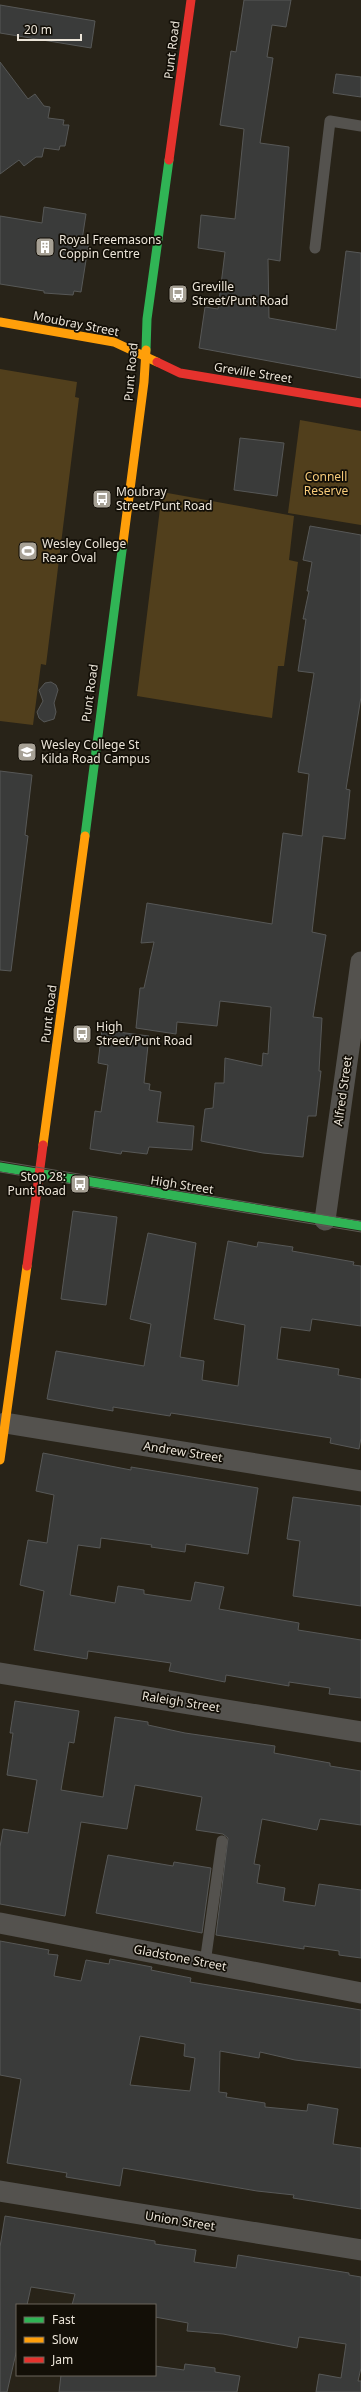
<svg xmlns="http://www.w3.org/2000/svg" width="361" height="2392" font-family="'Noto Sans',sans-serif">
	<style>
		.green { fill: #513f1c }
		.building { fill: #3a3b3a; stroke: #575857; fill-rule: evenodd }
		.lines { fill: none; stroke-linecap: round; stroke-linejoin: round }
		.lane { stroke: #54524e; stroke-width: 11 }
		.street { stroke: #54524e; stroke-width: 21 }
		.fast { stroke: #30b455; stroke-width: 9 }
		.slow { stroke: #ff9f0a; stroke-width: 9 }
		.jam { stroke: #e5322d; stroke-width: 9 }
		.tram { stroke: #5e5a54; stroke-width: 1 }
		.labels { text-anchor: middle; stroke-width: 3.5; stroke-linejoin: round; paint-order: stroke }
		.street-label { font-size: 12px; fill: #ece5d9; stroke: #130f07 }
		.poi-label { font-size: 12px; fill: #ece5d9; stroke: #130f07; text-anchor: start }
		.park-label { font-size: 12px; fill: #f7cb7a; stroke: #130f07 }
	</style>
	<rect width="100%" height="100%" fill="#282318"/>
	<g class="green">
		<path d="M0 369 77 382 75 397 79 398 46 665 41 664 33 725 0 721Z"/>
		<path d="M300 420 361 431V525L288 513Z"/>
		<path d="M162 492 294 516 289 560 298 562 284 666H278L272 718 137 696Z"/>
	</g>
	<g class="building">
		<path d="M244 0H291L286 27 272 25 267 57 273 58 260 143 289 147 280 261 268 259 269 318 336 330 346 251 361 253V378L199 348 205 307 218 309 225 252 198 248 201 215 235 219 244 129 220 125 231 51 236 52Z"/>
		<path d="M0 5 95 21 91 48 0 33Z"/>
		<path d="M0 62 28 99 35 94 44 106 50 107 48 118 64 120 63 125H69L65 146H60L59 150 44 148 42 157H36L24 166 19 160 0 174Z"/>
		<path d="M336 74 361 77V97L333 93Z"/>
		<path d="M44 207 86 214 82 240 89 241 81 292 74 291 73 295 44 293V291L0 284V216L42 223Z"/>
		<path d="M240 438 284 443 277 496 234 490Z"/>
		<path d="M310 526 361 535V697L346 789 350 790 345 839 323 836 312 932 326 935 313 1017 322 1018 319 1071H321L316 1116H308L303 1157 263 1153 201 1141 205 1109 213 1108 215 1083H224L225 1058 262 1066 263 1053 268 1054 271 1007 220 1001 217 1026 177 1022 176 1034 136 1028 140 988H144L154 942 141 943 147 903 272 924 283 833 302 836 309 774 298 772 314 673 298 671 306 619H303L309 591H307L312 562 303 560Z"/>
		<path d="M51 682 56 685 58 690 54 703 56 712 54 719 44 722 39 718 37 712 43 701 39 690 45 683Z"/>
		<path d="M0 771 32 775 25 835 28 836 11 971 0 970Z"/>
		<path d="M102 1030 149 1036 144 1083 150 1084 149 1090 161 1092 157 1122 194 1126 192 1150 149 1147 147 1154 122 1151 121 1154 90 1149 95 1111 101 1112 108 1065 98 1063Z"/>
		<path d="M73 1211 117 1217 106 1305 61 1299Z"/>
		<path d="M148 1233 196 1243 180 1357 204 1361 202 1380 238 1386 245 1325 214 1319 228 1241 257 1247 258 1242 293 1247 292 1251 354 1262 353 1265 361 1266V1326L312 1319 310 1331 281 1327 277 1359 339 1369 338 1375 361 1379V1438L359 1449 330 1443 331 1438 171 1413 170 1416 113 1407V1411L47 1399 56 1351 144 1366 151 1324 130 1319Z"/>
		<path d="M43 1453 131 1470V1467L258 1488 248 1554 186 1544 185 1552 151 1547 152 1545 101 1538 100 1548 78 1545 70 1595 115 1603 118 1586 144 1590V1594L191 1601 195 1582 224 1587 219 1609 299 1623 298 1630 361 1640V1698L329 1694 330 1688 289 1682V1686L226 1675 225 1682 169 1671 171 1663 88 1651 87 1659 34 1650 44 1591 20 1585 28 1540 47 1543 54 1495 36 1491Z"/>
		<path d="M293 1497 361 1506V1606L293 1596 300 1541 287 1539Z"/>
		<path d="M15 1701 79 1711 74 1743 69 1742 61 1790 103 1797 115 1717 148 1722V1725L185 1733 275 1746 274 1753 330 1763V1766L361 1771V1825L320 1819 317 1830 262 1819 254 1864 260 1865 257 1883 285 1888 283 1901 315 1906 319 1884 361 1890V1958L339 1955V1951L304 1946V1949L216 1935 228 1838 223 1834 196 1830 202 1797 135 1785 127 1829 81 1822 65 1916 0 1904V1847L3 1829 28 1833 37 1780 7 1775 13 1733H10Z"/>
		<path d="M108 1855 173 1866 174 1862 211 1868 202 1933 96 1913Z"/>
		<path d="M0 1941 49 1950 48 1954 58 1955 54 1976 81 1981 86 1960 109 1964 110 1959 152 1967 151 1970 191 1978 190 1982 361 2010V2068L295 2060 260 2052 259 2058 220 2051 219 2092 227 2093 226 2097 265 2103V2107L307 2111 308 2104 338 2109 333 2144 361 2148V2209L293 2198 294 2195 257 2191 123 2168 120 2186 66 2177 67 2173 7 2163 21 2079 0 2075ZM140 2036 185 2044 184 2056 195 2058 190 2091 130 2085Z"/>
		<path d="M5 2216 155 2241V2244L196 2250 194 2262 236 2268 238 2255 349 2273V2275L361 2277V2368L358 2381H361V2392H316L319 2374 341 2378 346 2344 299 2337 297 2348 223 2334 187 2331 188 2323 155 2317V2305H72L75 2294 31 2287 27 2305H17V2349L7 2392H0V2247Z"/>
		<path d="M185 2364 215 2368V2372L240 2376 237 2392H59L61 2375H155V2366L184 2370Z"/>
	</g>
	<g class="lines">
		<g class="lane">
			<path d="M315 248 330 121 361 126"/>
			<path d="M205 1963 222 1841"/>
		</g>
		<g class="street">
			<path d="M325 1220 361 962"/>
			<path d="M5 1423 361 1481"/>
			<path d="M0 1673 361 1732"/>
			<path d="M0 1923 361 1993"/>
			<path d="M0 2191 361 2250"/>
		</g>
		<g class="fast">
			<path d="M146 350 147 319 169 160"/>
			<path d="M85 836 123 543"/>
			<path d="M0 1167 361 1226"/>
		</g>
		<g class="slow">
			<path d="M0 322 114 342 157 362"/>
			<path d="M123 543 144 382 146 350"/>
			<path d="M43 1145 85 836"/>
			<path d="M0 1460 27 1266"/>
		</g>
		<g class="jam">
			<path d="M169 160 191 0"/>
			<path d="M157 362 180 373 361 403"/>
			<path d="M27 1266 43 1145"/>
		</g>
		<g class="tram">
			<path d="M0 1161 361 1221"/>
			<path d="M0 1172 361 1232"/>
		</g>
	</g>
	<defs>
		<symbol id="building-square" viewBox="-11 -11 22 22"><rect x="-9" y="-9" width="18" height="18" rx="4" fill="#a7a195" stroke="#130f07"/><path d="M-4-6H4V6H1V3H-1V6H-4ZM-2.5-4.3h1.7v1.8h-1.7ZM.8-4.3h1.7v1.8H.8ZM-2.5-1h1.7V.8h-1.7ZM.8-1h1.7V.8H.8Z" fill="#fff"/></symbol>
		<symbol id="bus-square" viewBox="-11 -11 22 22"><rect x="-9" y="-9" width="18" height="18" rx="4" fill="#a7a195" stroke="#130f07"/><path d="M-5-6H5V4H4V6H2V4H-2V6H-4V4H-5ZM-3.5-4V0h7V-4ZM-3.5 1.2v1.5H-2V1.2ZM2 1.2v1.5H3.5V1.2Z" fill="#fff"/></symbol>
		<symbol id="stadium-square" viewBox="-11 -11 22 22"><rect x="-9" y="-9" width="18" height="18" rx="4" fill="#a7a195" stroke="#130f07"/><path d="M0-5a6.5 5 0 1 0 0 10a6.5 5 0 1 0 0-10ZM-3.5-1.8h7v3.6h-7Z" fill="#fff"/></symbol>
		<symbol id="school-square" viewBox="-11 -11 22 22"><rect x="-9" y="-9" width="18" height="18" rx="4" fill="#a7a195" stroke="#130f07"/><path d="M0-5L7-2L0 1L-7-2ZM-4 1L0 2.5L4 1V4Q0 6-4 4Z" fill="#fff"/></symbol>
	</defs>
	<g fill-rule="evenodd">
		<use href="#building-square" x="34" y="236" width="22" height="22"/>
		<use href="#bus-square" x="167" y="283" width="22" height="22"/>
		<use href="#bus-square" x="91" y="488" width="22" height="22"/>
		<use href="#stadium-square" x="17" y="540" width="22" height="22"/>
		<use href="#school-square" x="16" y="741" width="22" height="22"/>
		<use href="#bus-square" x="71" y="1023" width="22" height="22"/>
		<use href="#bus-square" x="69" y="1173" width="22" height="22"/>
	</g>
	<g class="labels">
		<g class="street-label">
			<text transform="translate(172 50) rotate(-83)" y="4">Punt Road</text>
			<text transform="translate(76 324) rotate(11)" y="4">Moubray Street</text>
			<text transform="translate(131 372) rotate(-85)" y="4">Punt Road</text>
			<text transform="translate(253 373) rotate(9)" y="4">Greville Street</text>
			<text transform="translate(90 693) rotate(-82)" y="4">Punt Road</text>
			<text transform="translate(49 1014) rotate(-83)" y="4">Punt Road</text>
			<text transform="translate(343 1091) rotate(-82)" y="4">Alfred Street</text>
			<text transform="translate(182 1185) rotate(9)" y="4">High Street</text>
			<text transform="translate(183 1452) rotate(9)" y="4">Andrew Street</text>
			<text transform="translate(181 1702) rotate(9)" y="4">Raleigh Street</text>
			<text transform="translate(180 1958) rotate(11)" y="4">Gladstone Street</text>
			<text transform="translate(180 2221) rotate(9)" y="4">Union Street</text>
		</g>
		<g class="poi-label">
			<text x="59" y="244">Royal Freemasons<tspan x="59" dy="14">Coppin Centre</tspan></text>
			<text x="192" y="291">Greville<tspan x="192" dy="14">Street/Punt Road</tspan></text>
			<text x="116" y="496">Moubray<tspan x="116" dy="14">Street/Punt Road</tspan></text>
			<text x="42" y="548">Wesley College<tspan x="42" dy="14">Rear Oval</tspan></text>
			<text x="41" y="749">Wesley College St<tspan x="41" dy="14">Kilda Road Campus</tspan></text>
			<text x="96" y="1031">High<tspan x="96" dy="14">Street/Punt Road</tspan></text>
			<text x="66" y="1181" text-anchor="end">Stop 28:<tspan x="66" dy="14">Punt Road</tspan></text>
		</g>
		<g class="park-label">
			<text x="326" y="481">Connell<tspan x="326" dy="14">Reserve</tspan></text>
		</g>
	</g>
	<rect x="16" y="2304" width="140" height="72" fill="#130f07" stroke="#6a655b"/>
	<rect x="24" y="2317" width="20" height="6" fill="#30b455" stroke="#6a655b"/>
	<text x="52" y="2324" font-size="12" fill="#ece5d9">Fast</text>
	<rect x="24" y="2337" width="20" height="6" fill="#ff9f0a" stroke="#6a655b"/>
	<text x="52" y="2344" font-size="12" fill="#ece5d9">Slow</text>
	<rect x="24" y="2357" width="20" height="6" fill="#e5322d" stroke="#6a655b"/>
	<text x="52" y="2364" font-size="12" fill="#ece5d9">Jam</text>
	<path d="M18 34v6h63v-6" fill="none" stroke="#ece5d9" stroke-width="2"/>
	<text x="24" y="34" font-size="12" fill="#ece5d9" stroke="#130f07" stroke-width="3" paint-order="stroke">20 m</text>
</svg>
